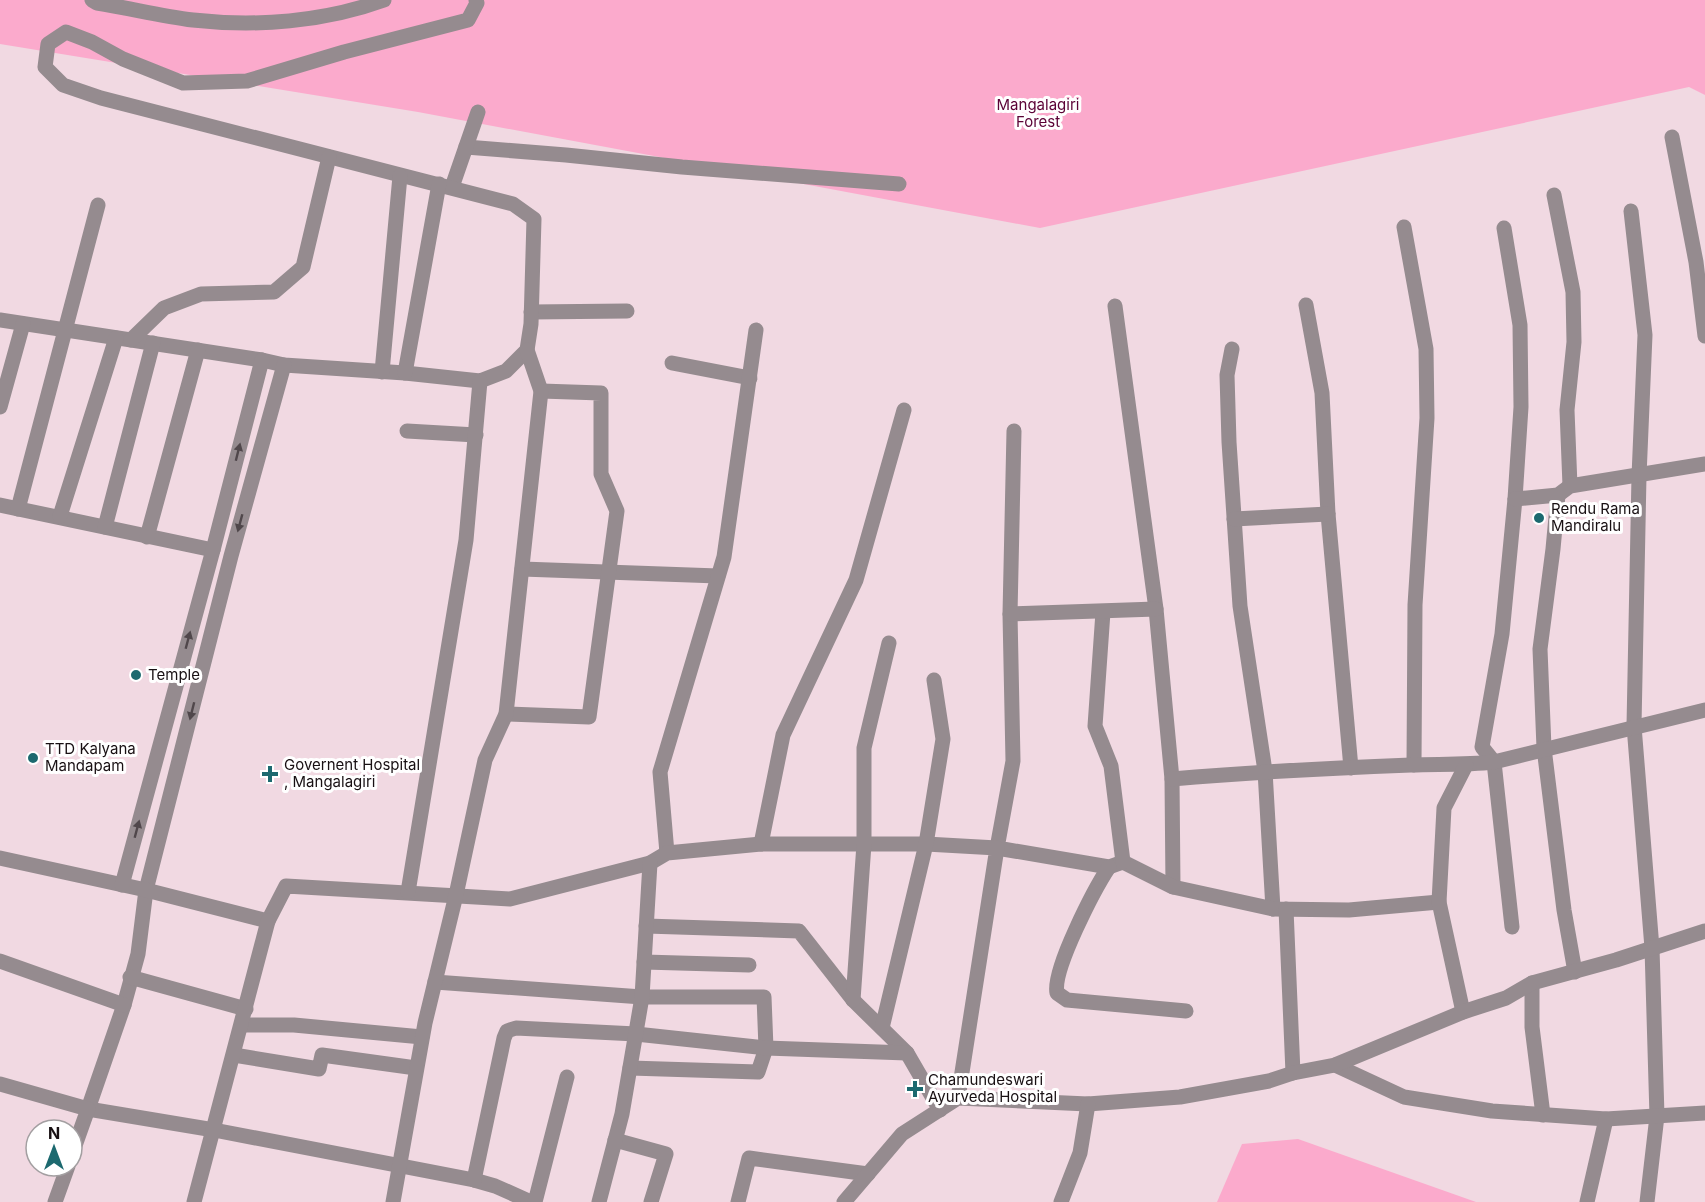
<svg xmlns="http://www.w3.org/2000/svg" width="1705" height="1202" font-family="Inter,sans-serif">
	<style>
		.green { fill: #fbaacc }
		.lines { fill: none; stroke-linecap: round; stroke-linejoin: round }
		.minor { stroke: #958b8f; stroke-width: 15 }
		.oneway { fill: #50474b }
		.poi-dot { fill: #1c696f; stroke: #fff; stroke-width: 2 }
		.labels { text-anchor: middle; stroke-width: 6; stroke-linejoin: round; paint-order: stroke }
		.park-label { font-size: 15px; fill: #5b0236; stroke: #fff }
		.poi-label { font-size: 15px; fill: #181013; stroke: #fff; text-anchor: start }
	</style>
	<rect width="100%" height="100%" fill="#f1d9e2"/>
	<g class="green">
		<path d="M0 0H1705V95L1689 87 1040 228 418 112 0 44Z"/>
		<path d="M1298 1139 1476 1202H1217L1242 1144Z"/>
	</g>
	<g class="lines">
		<g class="minor">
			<path d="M92 0 97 3C129 8 161 16 193 20 256 27 324 22 384 0"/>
			<path d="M1672 137 1696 262 1705 336"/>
			<path d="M466 147 566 155 682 167 899 184"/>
			<path d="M452 187 478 112"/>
			<path d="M1554 195 1573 292 1574 342 1567 410 1570 486"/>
			<path d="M1631 211 1645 335 1639 476 1634 726 1652 948 1657 1116 1647 1202"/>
			<path d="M1404 227 1426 349 1427 418 1415 605 1414 765"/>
			<path d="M1504 228 1520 325 1521 407 1515 499 1502 634 1482 747 1494 762 1512 927"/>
			<path d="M1306 305 1322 393 1328 514 1351 768"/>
			<path d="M1115 306 1156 609 1172 779 1173 887"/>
			<path d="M531 312 627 311"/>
			<path d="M0 320 262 360 284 365 405 373 480 381 506 371 527 350 531 324 534 219 513 204 101 98 63 85 45 67 48 44 66 32 92 42 123 59 183 83 247 81 344 52 468 20 477 3 476 0"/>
			<path d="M131 340 164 308 201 294 274 292 303 267 329 157"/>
			<path d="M1232 349 1227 375 1229 442 1240 606 1265 771 1273 909"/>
			<path d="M672 363 750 378"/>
			<path d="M284 365 231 556 146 890 138 954 124 1005 88 1109 214 1130 474 1180 495 1186 531 1202"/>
			<path d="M382 372 400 176"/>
			<path d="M405 373 439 184"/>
			<path d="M0 407 23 324"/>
			<path d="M407 431 476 435"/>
			<path d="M1014 431 1010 614 1013 761 997 848 1109 867 1123 862 1173 887 1273 909 1349 910 1439 902"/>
			<path d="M1558 495 1553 549 1540 649 1544 748 1564 910 1575 972"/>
			<path d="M1515 499 1558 495 1570 486 1705 464"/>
			<path d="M0 505 213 550"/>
			<path d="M18 509 98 205"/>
			<path d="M60 516 116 338"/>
			<path d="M1234 519 1328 514"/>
			<path d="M105 527 153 343"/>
			<path d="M147 537 198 350"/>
			<path d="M522 569 718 576"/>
			<path d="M1103 612 1095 726 1111 766 1123 862"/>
			<path d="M1010 614 1156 609"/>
			<path d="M506 714 589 717 617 511 601 474V393L541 391"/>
			<path d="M1172 779C1252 772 1331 768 1411 765 1439 764 1466 765 1494 762L1705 710"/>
			<path d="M761 844 783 735 856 580 904 410"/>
			<path d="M667 853 660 772 724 557 756 330"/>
			<path d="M0 858 146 890 268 921 286 886 510 899 650 863 667 853 761 844H926L997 848 958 1098"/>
			<path d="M1109 867C1095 888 1052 970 1057 993L1067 1000 1186 1011"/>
			<path d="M122 885 213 550 262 360"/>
			<path d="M408 892 466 540 480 381"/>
			<path d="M1286 909 1293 1073"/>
			<path d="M646 926 799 931 853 1000 907 1053 940 1110"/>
			<path d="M0 961 124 1005"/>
			<path d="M644 962 749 965"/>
			<path d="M130 977 246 1009"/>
			<path d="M435 982 642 997H764L766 1048 758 1072 630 1068"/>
			<path d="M1532 983V1027L1543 1115"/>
			<path d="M853 1000 864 844V748L889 643"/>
			<path d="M1463 1012 1439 902 1444 808 1466 765"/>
			<path d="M242 1025H294L422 1037"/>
			<path d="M882 1028 926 844 943 739 934 680"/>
			<path d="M234 1055 319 1069 322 1055 416 1068"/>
			<path d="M1335 1065 1404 1097 1492 1111 1606 1119 1705 1113"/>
			<path d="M0 1084 88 1109 72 1154"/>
			<path d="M615 1140 666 1154 651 1202"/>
			<path d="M474 1180 504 1038 507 1031 516 1028 636 1034 766 1048 907 1053"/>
			<path d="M55 1202 68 1166"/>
			<path d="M194 1202 268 921"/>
			<path d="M393 1202 425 1023 456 895 485 760 506 714 541 391 527 350"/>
			<path d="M535 1202 567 1077"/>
			<path d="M599 1202 622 1114 642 997 650 863"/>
			<path d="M738 1202 749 1158 868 1174"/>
			<path d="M844 1202 902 1134 958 1098 1088 1104 1180 1097 1269 1081 1293 1073 1335 1065 1463 1012 1506 998 1532 983 1616 960 1705 931"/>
			<path d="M1061 1202 1080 1153 1088 1104"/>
			<path d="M1587 1202 1606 1119"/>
		</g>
	</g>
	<defs><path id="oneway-solid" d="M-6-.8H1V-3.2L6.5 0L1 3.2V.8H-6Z" transform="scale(1.5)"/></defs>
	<g class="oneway">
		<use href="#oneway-solid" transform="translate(238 452) rotate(-76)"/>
		<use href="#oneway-solid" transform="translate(240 523) rotate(105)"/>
		<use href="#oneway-solid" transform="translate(188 640) rotate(-75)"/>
		<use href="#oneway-solid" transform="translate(192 711) rotate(104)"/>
		<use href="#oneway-solid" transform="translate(137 829) rotate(-75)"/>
	</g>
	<g class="poi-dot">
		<circle cx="1539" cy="518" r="6"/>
		<circle cx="136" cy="675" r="6"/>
		<circle cx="33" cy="758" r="6"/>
		<path d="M267 765h6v6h6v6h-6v6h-6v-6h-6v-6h6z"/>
		<path d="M912 1080h6v6h6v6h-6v6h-6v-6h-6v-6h6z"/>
	</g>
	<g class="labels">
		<g class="park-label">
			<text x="1038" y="110">Mangalagiri<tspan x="1038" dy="17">Forest</tspan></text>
		</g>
		<g class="poi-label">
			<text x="1551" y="514">Rendu Rama<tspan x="1551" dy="17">Mandiralu</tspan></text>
			<text x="148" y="680">Temple</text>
			<text x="45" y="754">TTD Kalyana<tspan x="45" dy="17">Mandapam</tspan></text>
			<text x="284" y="770">Governent Hospital<tspan x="284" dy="17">, Mangalagiri</tspan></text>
			<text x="928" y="1085">Chamundeswari<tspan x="928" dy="17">Ayurveda Hospital</tspan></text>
		</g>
	</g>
	<g transform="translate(54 1148)"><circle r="28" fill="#ffffff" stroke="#a39fa1" stroke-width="1.5"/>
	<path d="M0-4.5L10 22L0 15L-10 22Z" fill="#1c696f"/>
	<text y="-9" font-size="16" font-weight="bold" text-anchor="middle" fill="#181013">N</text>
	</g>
</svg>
